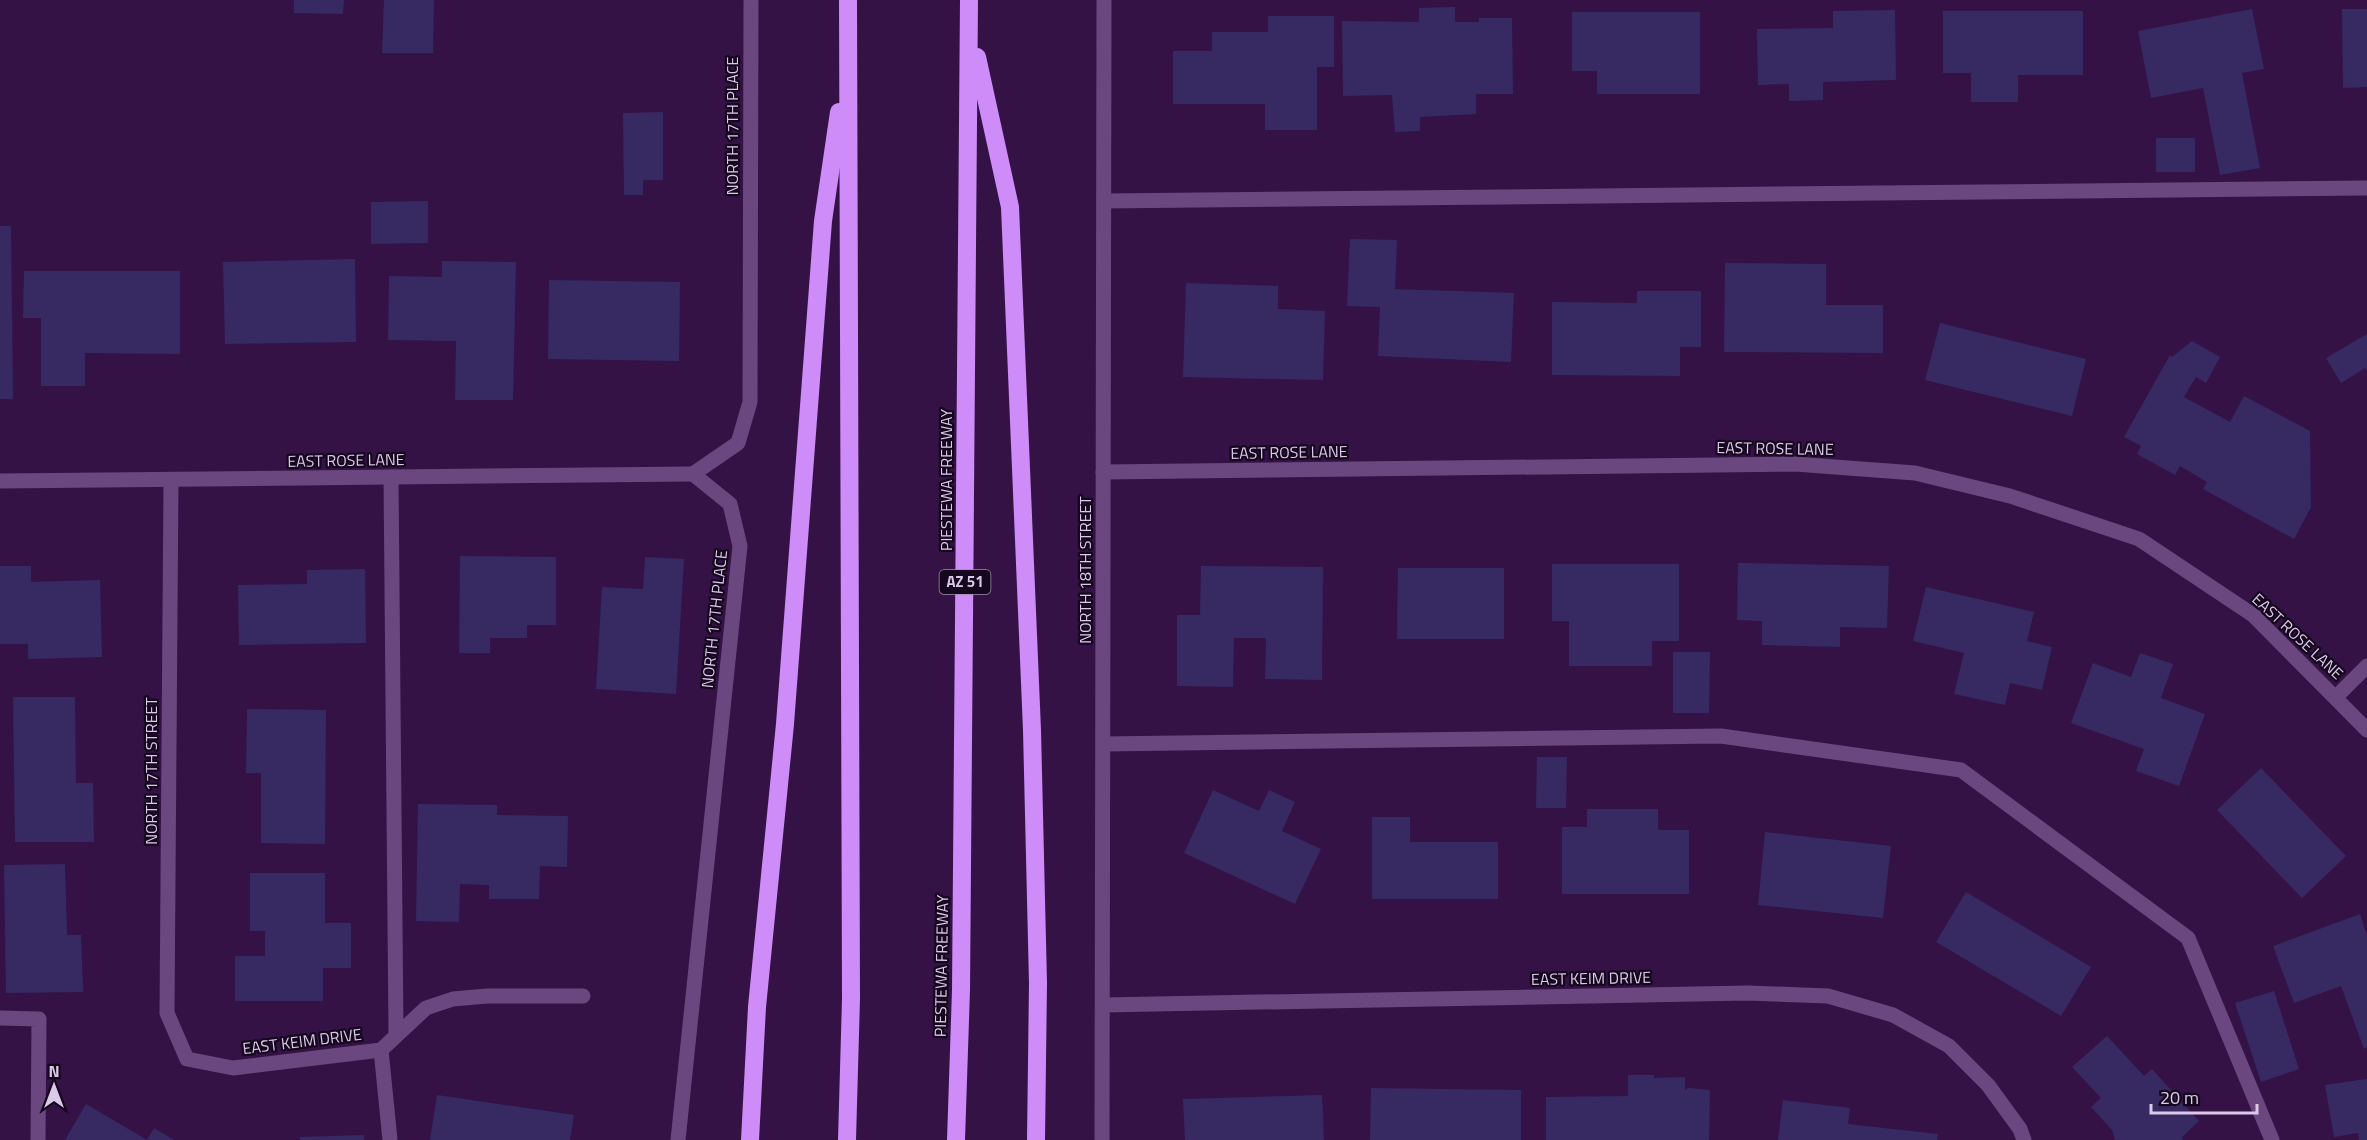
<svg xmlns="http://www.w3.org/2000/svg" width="2367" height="1140" font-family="'Titillium Web',sans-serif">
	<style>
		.building { fill: #372961 }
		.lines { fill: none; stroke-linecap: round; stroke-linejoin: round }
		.minor { stroke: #6a477f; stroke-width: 15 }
		.highway { stroke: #cd8cf7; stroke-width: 18 }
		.labels { text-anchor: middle; stroke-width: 4.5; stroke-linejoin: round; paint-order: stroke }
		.shield { fill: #15071d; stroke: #a08fac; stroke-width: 1.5 }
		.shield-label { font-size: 15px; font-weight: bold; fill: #dcc9e9 }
		.street-label { font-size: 16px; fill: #dcc9e9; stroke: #15071d }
	</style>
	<rect width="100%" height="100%" fill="#341246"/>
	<g class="building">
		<path d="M294 0H344L343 14 294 13Z"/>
		<path d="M384 0H434L433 53H382Z"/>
		<path d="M1455 7V22H1479V18H1512L1513 94H1476V114L1420 117V131L1395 132 1392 95 1343 96 1342 21 1419 22V8Z"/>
		<path d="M2252 9 2264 69 2242 73 2260 168 2220 175 2203 88 2151 98 2138 31Z"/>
		<path d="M2342 9H2367V87L2343 88Z"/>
		<path d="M1895 10 1896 80 1823 82V100L1789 101V84L1758 85 1757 29 1833 28V11Z"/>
		<path d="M1943 11H2083V75H2018V102H1971V73H1943Z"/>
		<path d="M1572 12H1700V94H1597V71H1572Z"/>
		<path d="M1268 16H1334V67H1317V130H1265V104H1173V51H1212V32H1268Z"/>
		<path d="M663 112V180H643V195H624L623 113Z"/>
		<rect x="2156" y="138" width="39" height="34"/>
		<path d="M428 201V243L371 244V202Z"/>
		<path d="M0 226H11L13 399H0Z"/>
		<path d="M1350 239 1397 240 1395 289 1514 293 1511 362 1378 356 1380 307 1347 306Z"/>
		<path d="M355 259 356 342 225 344 223 262Z"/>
		<path d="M442 261 516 262 513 400H455L456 341 388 340 389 276 442 277Z"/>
		<path d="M1725 263 1826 264V305H1883V353L1724 352Z"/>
		<path d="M24 271H180V354L85 353V386H41V318H23Z"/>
		<path d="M549 280 680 282 679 361 548 359Z"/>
		<path d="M1186 283 1278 286V309L1325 311 1323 380 1183 377Z"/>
		<path d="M1637 291H1701V347H1680V376L1552 375V302L1637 303Z"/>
		<path d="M1940 323 2086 359 2072 416 1925 380Z"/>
		<path d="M2367 334V371L2365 368 2341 383 2326 358Z"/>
		<path d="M2192 341 2220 357 2206 383 2196 377 2184 397 2230 422 2244 396 2310 431 2311 507 2294 539 2203 489 2207 482 2180 466 2175 475 2137 454 2141 446 2124 437 2170 355 2172 357Z"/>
		<path d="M460 556 556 557V625H527V638H490V653H459Z"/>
		<path d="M645 557 684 559 676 694 596 689 602 587 643 589Z"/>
		<path d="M1738 563 1889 566 1887 628 1840 627V647L1762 645V621L1737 620Z"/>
		<path d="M1552 564H1679V641H1652V666H1569V621H1552Z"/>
		<path d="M0 566H31V582L100 580 102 657 28 659V644H0Z"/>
		<path d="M1201 566 1323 567 1322 680 1265 679 1266 638H1234L1233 687 1177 686V615H1200Z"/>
		<path d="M1398 568H1504V639H1397Z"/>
		<path d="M365 569 366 643 239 645 238 585 307 584V570Z"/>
		<path d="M1926 587 2034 612 2027 641 2052 647 2042 690 2010 683 2005 705 1954 694 1964 653 1913 641Z"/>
		<path d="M1673 652H1710L1709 713H1673Z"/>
		<path d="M2140 653 2173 664 2161 698 2205 714 2179 786 2136 771 2144 749 2071 723 2093 663 2131 677Z"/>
		<path d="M13 697H75L76 783H93L94 842H15Z"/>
		<path d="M247 709 326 710 325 844 261 843V773H246Z"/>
		<path d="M1537 757H1567L1566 808H1536Z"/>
		<path d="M2261 768 2346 856 2302 898 2217 810Z"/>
		<path d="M1213 790 1259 811 1269 790 1295 802 1282 831 1321 849 1295 904 1184 853Z"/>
		<path d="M418 804 497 805V815L568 816 567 867 540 866 539 899H489V885L460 884 459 922 416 921Z"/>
		<path d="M1587 809H1658V830H1689V894H1562V827H1587Z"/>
		<path d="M1372 817H1410V842H1498V899H1372Z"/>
		<path d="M1765 832 1891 846 1883 918 1758 905Z"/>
		<path d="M65 864 67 935H81L83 992 6 993 4 865Z"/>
		<path d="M250 873H325V923H351V968H323V1001H235V956H265V931H250Z"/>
		<path d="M1966 892 2091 967 2061 1016 1936 942Z"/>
		<path d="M2360 914 2367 935V1047L2364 1049 2341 986 2294 1003 2273 946Z"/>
		<path d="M2274 991 2299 1069 2261 1082 2235 1003Z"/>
		<path d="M2107 1036 2144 1076 2152 1069 2199 1121 2182 1137 2183 1140H2115L2112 1130 2091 1107 2101 1098 2072 1067Z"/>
		<path d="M1628 1075H1654V1078L1685 1077V1090L1689 1088 1710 1090 1709 1140H1546V1097L1628 1096Z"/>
		<path d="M2367 1079V1140H2359L2358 1133 2334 1137 2325 1085Z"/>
		<path d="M1371 1088 1521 1090V1140H1370Z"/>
		<path d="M437 1095 574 1115 570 1140H430Z"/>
		<path d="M1322 1095 1324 1140H1185L1183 1099Z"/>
		<path d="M1783 1100 1850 1108 1848 1124 1938 1134 1937 1140H1778Z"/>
		<path d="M86 1104 147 1140 154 1128 174 1140H65Z"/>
		<path d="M364 1135V1140H300V1137Z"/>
	</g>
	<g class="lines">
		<g class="minor">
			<path d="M1104 201 2367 188"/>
			<path d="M1103 472 1795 464 1915 473 2010 496 2139 539 2253 615 2367 730"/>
			<path d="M693 474 738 443 750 402 751 0"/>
			<path d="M391 477 396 1034"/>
			<path d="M171 480 167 1013 187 1059 233 1068 381 1050 426 1008 453 999 487 996H583"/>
			<path d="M0 481 693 474"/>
			<path d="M2336 697 2367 666"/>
			<path d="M1103 744 1721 736 1961 770 2188 938 2272 1140"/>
			<path d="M1103 1005 1748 993 1828 996 1893 1015 1949 1046 1988 1085 2020 1129 2024 1140"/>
			<path d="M0 1018 39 1019 38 1140"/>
			<path d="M381 1050 390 1140"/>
			<path d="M678 1140 740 546 730 504 693 474"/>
			<path d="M1102 1140 1104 0"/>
		</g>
		<g class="highway">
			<path d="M977 57 1010 207 1032 730 1038 983 1036 1140"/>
			<path d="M750 1140 757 1007 785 724 823 221 839 112"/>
			<path d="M847 1140 851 999 848 0"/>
			<path d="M956 1140 961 990 969 0"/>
		</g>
	</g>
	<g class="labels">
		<rect class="shield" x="939.5" y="570" width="51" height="24" rx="4.5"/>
		<g class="shield-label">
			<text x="965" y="587">AZ 51</text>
		</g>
		<g class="street-label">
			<text transform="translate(732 126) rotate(-90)" y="6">NORTH 17TH PLACE</text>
			<text transform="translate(1775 448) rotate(1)" y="6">EAST ROSE LANE</text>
			<text transform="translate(1289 452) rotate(-1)" y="6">EAST ROSE LANE</text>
			<text transform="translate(346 460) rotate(-1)" y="6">EAST ROSE LANE</text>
			<text transform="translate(946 480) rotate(-90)" y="6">PIESTEWA FREEWAY</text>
			<text transform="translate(1085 570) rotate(-90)" y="6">NORTH 18TH STREET</text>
			<text transform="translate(714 619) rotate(-84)" y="6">NORTH 17TH PLACE</text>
			<text transform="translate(2298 636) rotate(43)" y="6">EAST ROSE LANE</text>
			<text transform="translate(151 771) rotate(-90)" y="6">NORTH 17TH STREET</text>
			<text transform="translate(941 966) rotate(-89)" y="6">PIESTEWA FREEWAY</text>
			<text transform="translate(1591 978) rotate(-1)" y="6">EAST KEIM DRIVE</text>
			<text transform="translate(302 1041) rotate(-7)" y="6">EAST KEIM DRIVE</text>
		</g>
	</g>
	<g transform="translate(54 1086)" stroke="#15071d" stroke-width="4.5" paint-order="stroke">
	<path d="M0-4.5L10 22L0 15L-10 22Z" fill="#dcc9e9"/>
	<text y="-9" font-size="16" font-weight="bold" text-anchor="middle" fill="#dcc9e9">N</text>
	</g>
	<path d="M2151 1104v9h106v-9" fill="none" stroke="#dcc9e9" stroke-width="3"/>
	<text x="2160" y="1104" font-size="18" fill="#dcc9e9" stroke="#15071d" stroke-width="4.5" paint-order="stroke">20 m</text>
</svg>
